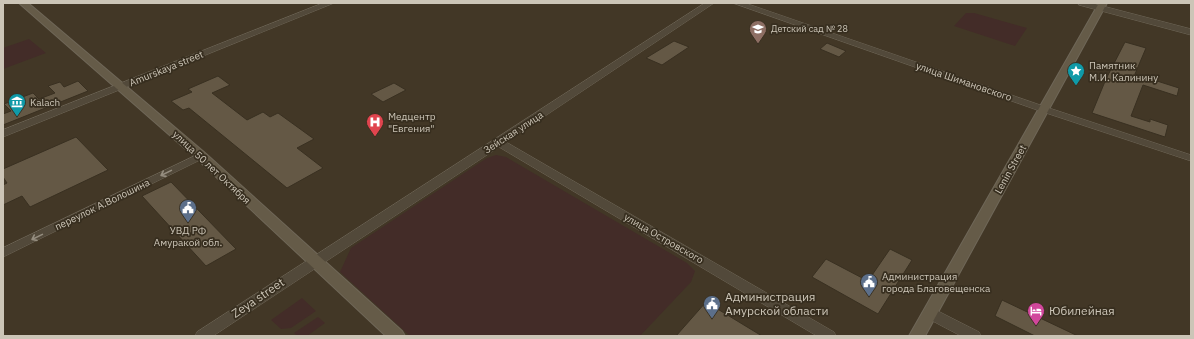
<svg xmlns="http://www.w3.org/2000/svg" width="1194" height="339" font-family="'IBM Plex Sans',sans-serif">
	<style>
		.green { fill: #432c28 }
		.building { fill: #645845; stroke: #393021 }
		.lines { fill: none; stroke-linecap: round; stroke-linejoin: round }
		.minor-casing { stroke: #6f6758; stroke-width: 1 }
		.tertiary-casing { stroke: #6f6758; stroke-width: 1 }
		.secondary-casing { stroke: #6f6758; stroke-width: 2 }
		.minor { fill: #52493a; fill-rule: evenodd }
		.tertiary { fill: #52493a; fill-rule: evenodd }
		.secondary { fill: #655b48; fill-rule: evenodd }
		.oneway { stroke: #958d7f }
		.labels { text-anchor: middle; stroke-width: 3.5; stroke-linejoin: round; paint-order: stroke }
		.far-poi-label { font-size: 9px; fill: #ccc5b7; stroke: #372e1f; text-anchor: start }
		.poi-label { font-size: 10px; fill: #ccc5b7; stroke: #372e1f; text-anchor: start }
		.street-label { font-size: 10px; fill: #ccc5b7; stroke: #372e1f }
		.near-poi-label { font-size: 12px; fill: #ccc5b7; stroke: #372e1f; text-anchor: start }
		.near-street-label { font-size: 12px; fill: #ccc5b7; stroke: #372e1f }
	</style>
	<rect width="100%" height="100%" fill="#423726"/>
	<g class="green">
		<path d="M966 13H974L1027 28 1015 46 954 26Z"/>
		<path d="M29 39 46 53 3 69V48Z"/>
		<path d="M496 155 506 157 687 263 695 271 691 282 640 336H410L340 272 351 248 487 158Z"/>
		<path d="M302 298 316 311 291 328 281 329 271 320Z"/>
		<path d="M318 317 325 323 307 336H297L294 333Z"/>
	</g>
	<g class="building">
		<path d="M674 41 689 47 662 65 646 58Z"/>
		<path d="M1125 42 1146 48 1135 74 1179 88 1177 96 1143 85 1131 116 1150 122V119L1168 125 1165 137 1092 113 1106 79Z"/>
		<path d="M827 43 846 51 839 57 820 49Z"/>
		<path d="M218 76 230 85 212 93 247 120 263 112 270 117 278 113 314 139 297 148 323 168 287 188 189 108 183 110 171 101 192 92 188 89Z"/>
		<path d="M78 81 88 91 3 125V114L11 111 4 104 33 93 39 99 55 93 48 86 60 82 64 87Z"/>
		<path d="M394 83 406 90 383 102 371 94Z"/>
		<path d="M76 137 108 170 30 207 22 196 3 205V185L7 183 3 177V169Z"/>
		<path d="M171 182 236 249 206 266 142 196Z"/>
		<path d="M890 249 912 260 878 314 812 277 826 259 868 281Z"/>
		<path d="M1002 300 1078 336H1035L995 316Z"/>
		<path d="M706 302 762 336H676Z"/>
	</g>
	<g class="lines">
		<defs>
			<g id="minor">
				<path d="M1040 107H1046L1191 155V161L1040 111 1039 109Z"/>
				<path d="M201 153 205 156 204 158 3 257V248Z"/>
			</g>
			<g id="tertiary">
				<path d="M323 3H334L3 137V130Z"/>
				<path d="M705 3H714L506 142 834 332 836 336H817L499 147 213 336H195L197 332Z"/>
				<path d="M733 3H745L1046 107 1048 109 1043 112 1040 111Z"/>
				<path d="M1078 3H1091L1191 29V35L1079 5Z"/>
				<path d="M930 307 979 332 981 336H961L925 317 923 313 925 309Z"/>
			</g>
			<g id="secondary">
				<path d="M19 3H28L205 153 402 331 405 336H386L197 159Z"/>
				<path d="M1099 3H1107L925 336H909Z"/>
			</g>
		</defs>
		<use href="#minor" class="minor-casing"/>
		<use href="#tertiary" class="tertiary-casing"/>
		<use href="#secondary" class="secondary-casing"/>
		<use href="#minor" class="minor"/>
		<use href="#tertiary" class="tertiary"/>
		<use href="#secondary" class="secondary"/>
	</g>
	<defs><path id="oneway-shaft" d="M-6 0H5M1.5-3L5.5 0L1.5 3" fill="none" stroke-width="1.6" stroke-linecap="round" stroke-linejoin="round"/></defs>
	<g class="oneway">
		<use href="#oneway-shaft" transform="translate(166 173) rotate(154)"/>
		<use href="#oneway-shaft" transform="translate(37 237) rotate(154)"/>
	</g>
	<defs>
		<symbol id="school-pin" viewBox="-11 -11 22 30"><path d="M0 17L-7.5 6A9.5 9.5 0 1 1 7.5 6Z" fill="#8d6e63" stroke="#372e1f"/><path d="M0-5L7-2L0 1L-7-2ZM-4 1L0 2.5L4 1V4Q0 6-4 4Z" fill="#fff"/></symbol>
		<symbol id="sight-pin" viewBox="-11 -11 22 30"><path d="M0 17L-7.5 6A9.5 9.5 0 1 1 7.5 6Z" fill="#0f9aa8" stroke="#372e1f"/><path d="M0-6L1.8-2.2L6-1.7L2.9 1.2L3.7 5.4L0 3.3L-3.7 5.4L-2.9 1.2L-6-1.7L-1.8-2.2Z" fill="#fff"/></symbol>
		<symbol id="museum-pin" viewBox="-11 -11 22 30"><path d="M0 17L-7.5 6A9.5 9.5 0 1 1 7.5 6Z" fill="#0f9aa8" stroke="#372e1f"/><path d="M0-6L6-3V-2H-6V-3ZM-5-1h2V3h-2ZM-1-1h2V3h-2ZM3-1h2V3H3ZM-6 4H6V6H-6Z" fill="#fff"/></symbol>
		<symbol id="hospital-pin" viewBox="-11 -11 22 30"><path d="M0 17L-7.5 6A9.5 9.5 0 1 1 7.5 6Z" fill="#e0444e" stroke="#372e1f"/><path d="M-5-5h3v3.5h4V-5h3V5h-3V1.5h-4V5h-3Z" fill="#fff"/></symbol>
		<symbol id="civic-pin" viewBox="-11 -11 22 30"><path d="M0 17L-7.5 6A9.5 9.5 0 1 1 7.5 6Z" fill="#5c6f8a" stroke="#372e1f"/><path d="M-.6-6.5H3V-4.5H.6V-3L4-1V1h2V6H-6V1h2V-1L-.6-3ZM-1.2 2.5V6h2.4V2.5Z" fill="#fff"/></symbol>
		<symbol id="hotel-pin" viewBox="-11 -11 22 30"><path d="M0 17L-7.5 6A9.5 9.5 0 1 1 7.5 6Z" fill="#d1479c" stroke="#372e1f"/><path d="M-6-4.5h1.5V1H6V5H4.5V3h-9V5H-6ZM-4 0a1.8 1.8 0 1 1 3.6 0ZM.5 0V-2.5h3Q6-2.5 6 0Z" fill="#fff"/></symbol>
	</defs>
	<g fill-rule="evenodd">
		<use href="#school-pin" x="748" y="19" width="20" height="27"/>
		<use href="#sight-pin" x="1066" y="61" width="20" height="27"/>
		<use href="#museum-pin" x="7" y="92" width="20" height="27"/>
		<use href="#hospital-pin" x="365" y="112" width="20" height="27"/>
		<use href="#civic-pin" x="178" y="198" width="20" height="27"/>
		<use href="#civic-pin" x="859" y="272" width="20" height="27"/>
		<use href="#civic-pin" x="702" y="294" width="20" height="27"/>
		<use href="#hotel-pin" x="1026" y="301" width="20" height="27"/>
	</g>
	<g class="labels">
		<g class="far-poi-label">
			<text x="771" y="32">Детский сад № 28</text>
		</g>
		<g class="poi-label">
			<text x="1089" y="69">Памятник<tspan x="1089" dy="12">М.И. Калинину</tspan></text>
			<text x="30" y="106">Kalach</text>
			<text x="388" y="120">Медцентр<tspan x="388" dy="12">"Евгения"</tspan></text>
			<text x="188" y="234" text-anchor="middle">УВД РФ<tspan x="188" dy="12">Амуракой обл.</tspan></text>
			<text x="882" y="280">Администрация<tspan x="882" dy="12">города Благовещенска</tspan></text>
		</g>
		<g class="street-label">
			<text transform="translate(166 68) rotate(-22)" y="4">Amurskaya street</text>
			<text transform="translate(964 81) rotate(19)" y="4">улица Шимановского</text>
			<text transform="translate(513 132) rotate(-33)" y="4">Зейская улица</text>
			<text transform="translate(212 167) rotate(43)" y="4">улица 50 лет Октября</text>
			<text transform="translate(1010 169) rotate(-61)" y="4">Lenin Street</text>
			<text transform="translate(102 204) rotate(-26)" y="4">переулок А.Волошина</text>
			<text transform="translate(664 238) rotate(30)" y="4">улица Островского</text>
		</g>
		<g class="near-poi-label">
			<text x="725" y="301">Администрация<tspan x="725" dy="14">Амурской области</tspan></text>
			<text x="1049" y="315">Юбилейная</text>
		</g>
		<g class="near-street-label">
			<text transform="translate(258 298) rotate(-34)" y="4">Zeya street</text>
		</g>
	</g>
	<rect width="1194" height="339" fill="none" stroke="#ccc5b7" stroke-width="8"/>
</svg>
